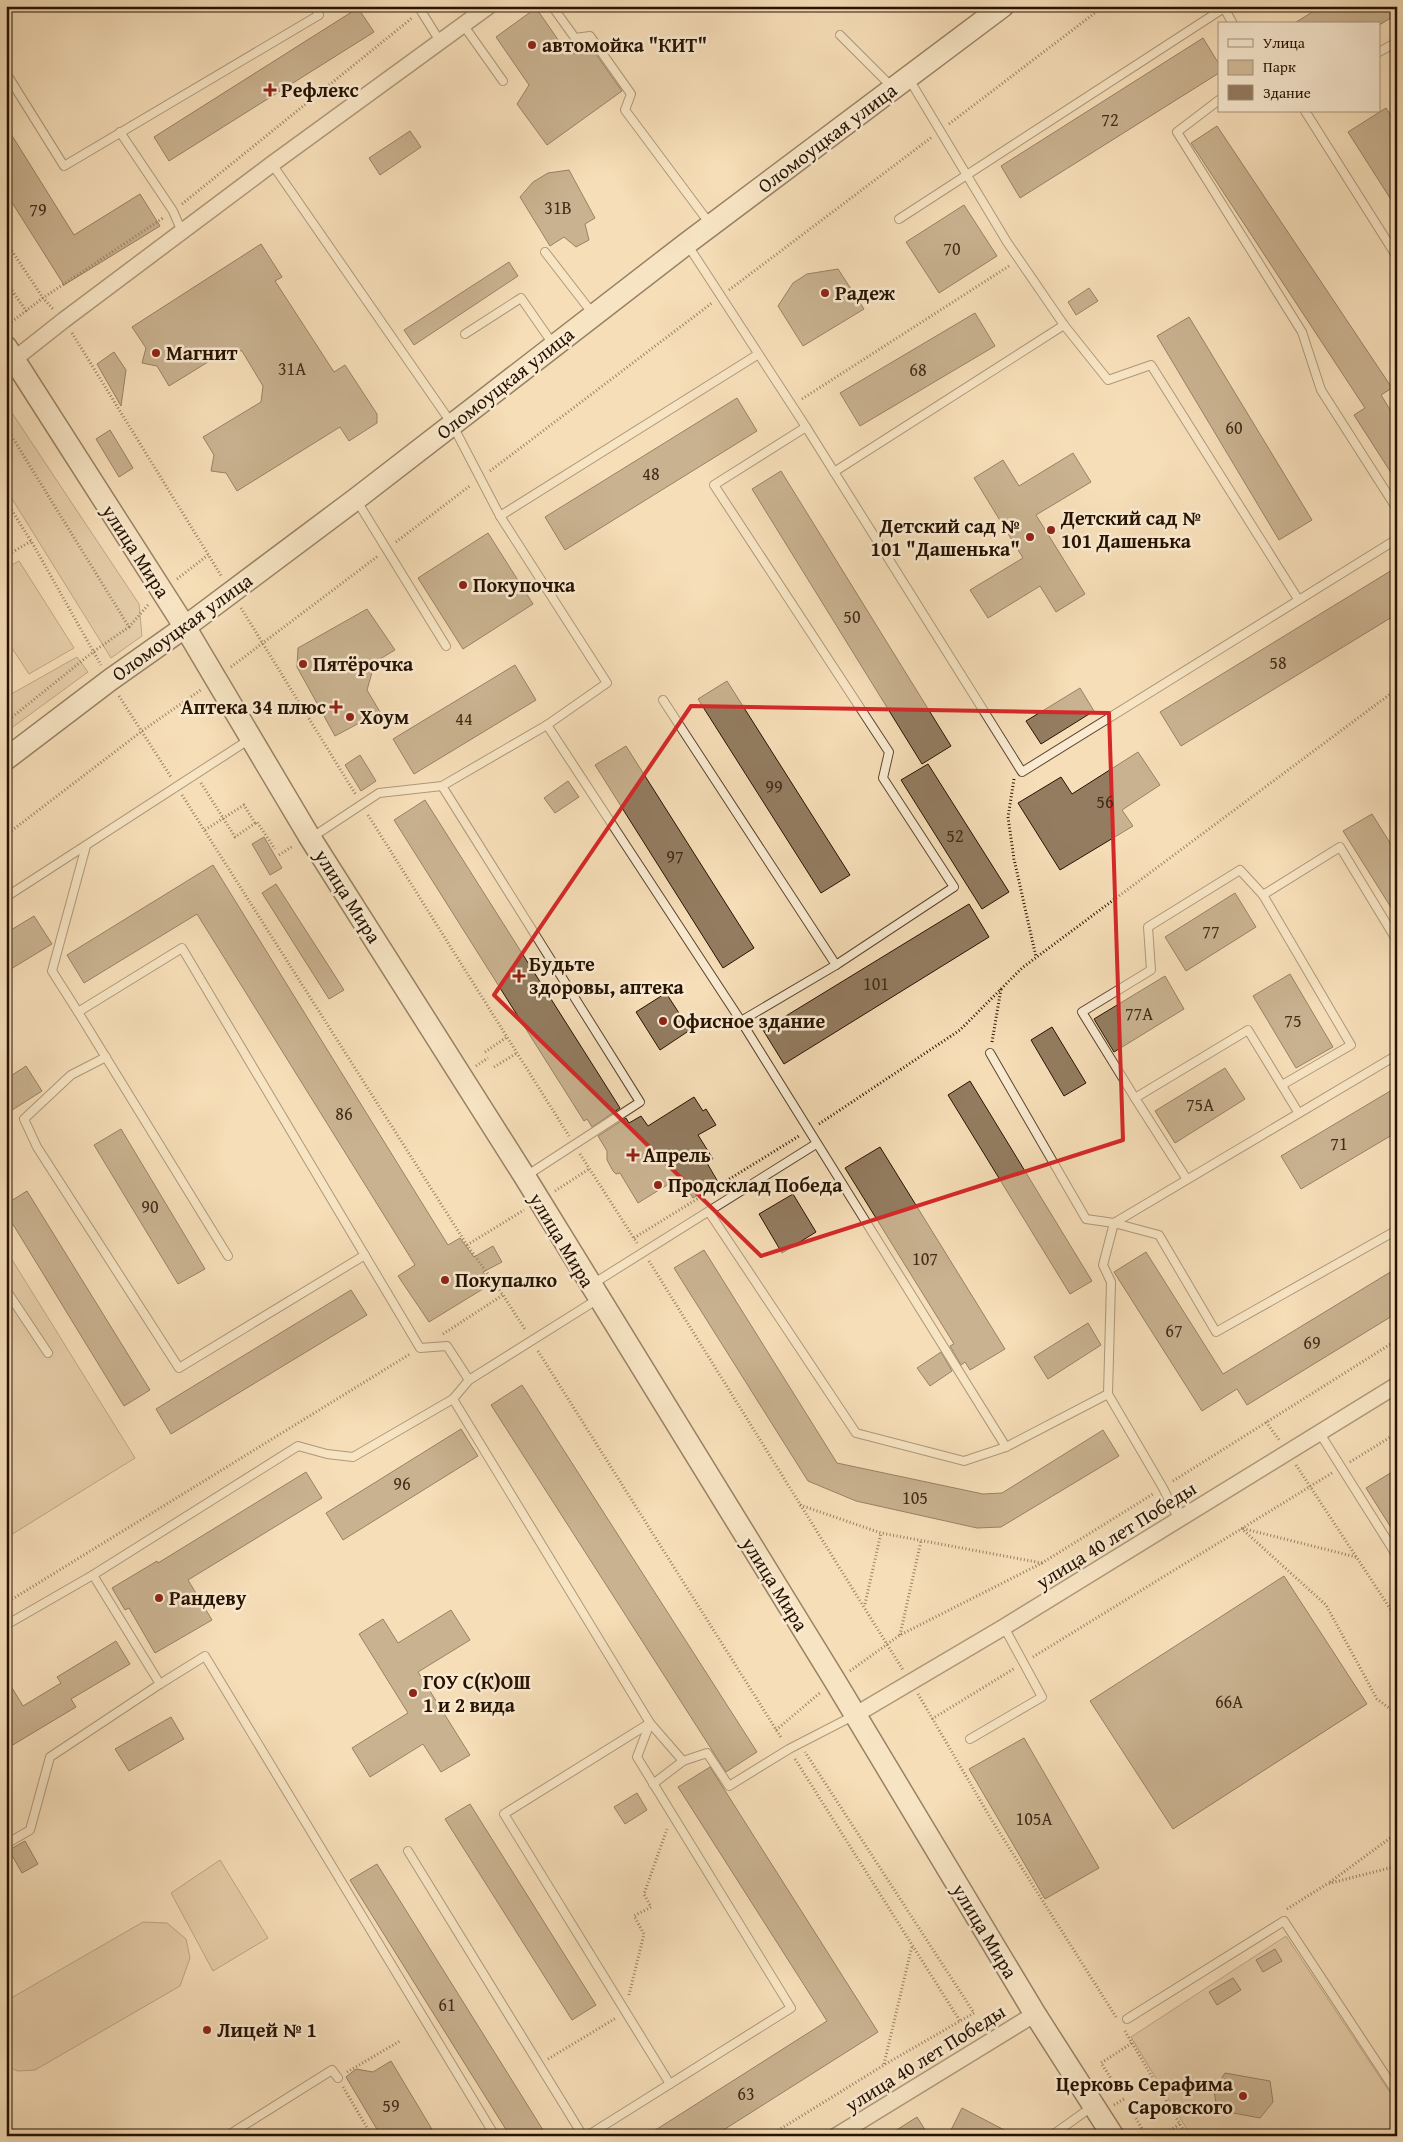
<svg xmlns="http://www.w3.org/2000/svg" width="1403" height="2142" font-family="'Gentium Book Plus',serif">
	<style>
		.green { fill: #d3bb99; stroke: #7d664c }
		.building { fill: #937c60; stroke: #271200 }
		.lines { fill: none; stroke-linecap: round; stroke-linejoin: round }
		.lane-casing { stroke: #5b452e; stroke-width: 10 }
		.street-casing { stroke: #5b452e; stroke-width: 18 }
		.secondary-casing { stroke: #271200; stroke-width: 24 }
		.path { stroke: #271200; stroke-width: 3; stroke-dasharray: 1 2.5; stroke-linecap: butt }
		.lane { stroke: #f9ead1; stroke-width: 8 }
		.street { stroke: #f9ead1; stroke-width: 15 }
		.secondary { stroke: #f9ead1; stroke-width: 21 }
		.marked { fill: none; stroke: #d62828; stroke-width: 4; stroke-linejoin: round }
		.poi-dot { fill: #8f2418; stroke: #f9ead1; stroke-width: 2 }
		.labels { text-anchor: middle; stroke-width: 5; stroke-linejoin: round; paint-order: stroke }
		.number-label { font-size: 18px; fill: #422c18 }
		.poi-label { font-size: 20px; font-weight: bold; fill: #271200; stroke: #f9ead1; text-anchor: start }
		.street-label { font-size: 20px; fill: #271200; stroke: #f9ead1 }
	</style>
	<rect width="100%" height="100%" fill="#f6deb8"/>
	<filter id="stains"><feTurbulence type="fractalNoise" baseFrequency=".004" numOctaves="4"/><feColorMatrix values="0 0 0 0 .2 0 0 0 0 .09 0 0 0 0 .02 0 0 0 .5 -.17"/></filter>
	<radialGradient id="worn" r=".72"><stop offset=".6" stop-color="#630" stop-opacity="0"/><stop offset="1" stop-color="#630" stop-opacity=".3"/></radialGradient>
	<g class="green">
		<path d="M6 404 139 604 142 636 111 658 6 489Z"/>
		<path d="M19 561 74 648 29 674 6 639V568Z"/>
		<path d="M77 657 88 672 6 732V697Z"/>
		<path d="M6 1250 135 1458 6 1538Z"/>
		<path d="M220 1860 268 1938 213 1971 171 1893Z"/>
		<path d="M143 1922 167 1923 186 1939 190 1958 180 1986 35 2070 18 2071 6 2066V2001Z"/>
		<path d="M1286 1936 1397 2103V2136H1191L1131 2037Z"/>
	</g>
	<g class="building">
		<path d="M1322 6H1397V14L1381 24H1293Z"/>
		<path d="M358 8 374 32 169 161 154 137Z"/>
		<path d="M536 8 568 54 593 50 622 91 547 145 517 104 529 85 496 37Z"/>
		<path d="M1203 38 1219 64V73L1020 198 1001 166Z"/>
		<path d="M1386 108 1397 125V209L1348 132Z"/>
		<path d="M6 126 74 235 140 194 160 226 64 285 6 193Z"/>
		<path d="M1217 126 1392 388 1381 395 1397 421V482L1354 415 1365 408 1191 143Z"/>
		<path d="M410 131 421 147 380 175 369 158Z"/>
		<path d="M569 170 595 218 585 224 589 240 576 247 564 237 550 246 520 197 533 182 548 173Z"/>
		<path d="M964 205 997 256 939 293 906 242Z"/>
		<path d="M261 244 282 277 275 281 334 372 345 365 377 414V423L349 441 340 427 237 491 226 473 211 471 214 455 203 437 261 402 263 386 242 351 229 349 169 386 157 366 142 363 146 348 132 327Z"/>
		<path d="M509 262 518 276 414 345 404 330Z"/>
		<path d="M838 269 864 309 803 346 778 306 793 283 807 274Z"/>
		<path d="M1089 288 1098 301 1076 315 1068 302Z"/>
		<path d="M975 313 995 346 860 426 840 393Z"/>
		<path d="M1189 317 1312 520 1279 540 1157 336Z"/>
		<path d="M114 352 126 370 121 406 97 364Z"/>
		<path d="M737 398 757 431 565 550 545 517Z"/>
		<path d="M110 430 133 468 119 477 96 439Z"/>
		<path d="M1073 453 1091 482 1036 515 1085 594 1056 612 1040 586 988 618 970 590 1023 558 974 478 1003 460 1019 486Z"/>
		<path d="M781 471 951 746 922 764 752 489Z"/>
		<path d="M488 533 533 604 463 649 418 578Z"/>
		<path d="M1397 567V614L1181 746 1160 712Z"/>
		<path d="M367 609 395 650 375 662 367 690 380 712 335 736 297 667 298 648Z"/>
		<path d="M515 665 536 700 414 774 393 739Z"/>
		<path d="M727 681 850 875 821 893 698 699Z"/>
		<path d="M1080 688 1094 711 1041 744 1026 721Z"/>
		<path d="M626 746 754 948 723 968 595 765Z"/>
		<path d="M1138 752 1160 785 1122 810 1133 826 1060 870 1018 803 1061 777 1072 794Z"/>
		<path d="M360 755 376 781 361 791 345 765Z"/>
		<path d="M928 764 1009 892 982 909 901 780Z"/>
		<path d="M568 781 579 797 555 813 544 798Z"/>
		<path d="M425 800 620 1108 592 1127 587 1119 584 1121 394 820Z"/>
		<path d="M1372 814 1397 854V917L1343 831Z"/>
		<path d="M264 837 282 868 270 875 252 844Z"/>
		<path d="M213 865 448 1245 460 1238 474 1257 493 1246 502 1262 483 1272 491 1284 429 1322 398 1276 415 1265 197 914 84 983 67 955Z"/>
		<path d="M276 884 344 990 329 999 262 893Z"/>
		<path d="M1235 893 1256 927 1186 971 1165 937Z"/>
		<path d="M969 904 989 937 784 1064 763 1030Z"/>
		<path d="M34 916 52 944 6 972V933Z"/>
		<path d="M1290 974 1333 1047 1296 1068 1253 996Z"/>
		<path d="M1165 976 1184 1009 1114 1052 1094 1019Z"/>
		<path d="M666 993 690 1030 660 1050 636 1012Z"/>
		<path d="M1052 1027 1086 1083 1064 1096 1031 1040Z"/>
		<path d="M26 1066 42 1091 6 1114V1079Z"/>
		<path d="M1225 1068 1245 1099 1175 1143 1155 1111Z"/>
		<path d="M970 1081 1092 1281 1070 1294 948 1095Z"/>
		<path d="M1397 1087V1132L1301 1189 1281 1156Z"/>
		<path d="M694 1097 703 1111 706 1109 716 1125 698 1135 713 1159 707 1163 718 1182 693 1198 684 1184 676 1188 672 1182 638 1203 620 1173 616 1174 613 1171 607 1160V1151L598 1136 626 1118 629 1123 641 1116 648 1126Z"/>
		<path d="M121 1129 205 1269 178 1284 94 1145Z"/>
		<path d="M880 1147 1005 1349 970 1370 965 1362 961 1365 950 1346 954 1344 845 1168Z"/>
		<path d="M27 1191 150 1390 124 1406 6 1213V1204Z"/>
		<path d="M793 1194 816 1232 782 1253 759 1214Z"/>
		<path d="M704 1250 837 1463 983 1494 1002 1493 1103 1430 1119 1456 1001 1527 977 1528 856 1501 808 1481 674 1268Z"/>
		<path d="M1146 1252 1223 1374 1397 1268V1313L1247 1405 1237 1389 1202 1411 1114 1272Z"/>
		<path d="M351 1290 367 1315 171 1434 156 1409Z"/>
		<path d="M1088 1323 1101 1345 1048 1379 1034 1357Z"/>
		<path d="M941 1352 952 1371 930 1386 917 1368Z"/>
		<path d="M522 1385 757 1752 726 1772 491 1405Z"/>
		<path d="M461 1429 478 1456 343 1540 326 1513Z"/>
		<path d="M1397 1469V1537L1366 1488Z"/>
		<path d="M306 1472 322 1498 188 1580 212 1620 155 1653 129 1608 125 1610 112 1588 157 1561 158 1563Z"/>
		<path d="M1284 1576 1367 1704 1173 1829 1090 1701Z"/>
		<path d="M451 1610 470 1640 418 1672 470 1755 441 1772 423 1744 370 1777 352 1748 408 1713 359 1634 383 1619 398 1643Z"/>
		<path d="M116 1641 130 1664 71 1699 76 1707 6 1749V1678L23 1706 61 1683 57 1677Z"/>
		<path d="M171 1717 184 1739 129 1771 115 1749Z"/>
		<path d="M1024 1738 1099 1868 1045 1899 969 1769Z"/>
		<path d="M710 1767 878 2032 714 2136H646L827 2021 678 1787Z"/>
		<path d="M637 1793 647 1810 625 1824 614 1807Z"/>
		<path d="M470 1804 596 2005 572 2020 445 1819Z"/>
		<path d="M25 1841 38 1864 22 1873 9 1850Z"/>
		<path d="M377 1864 543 2130 534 2136H510L350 1880Z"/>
		<path d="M1275 1949 1282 1961 1263 1972 1256 1960Z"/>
		<path d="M1233 1978 1241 1990 1217 2005 1209 1992Z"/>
		<path d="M391 2061 436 2136H381L346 2077 356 2069 373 2072Z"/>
		<path d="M1225 2073 1270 2081 1273 2102 1260 2118 1217 2110 1214 2090Z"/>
		<path d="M962 2108 1016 2136H948Z"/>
		<path d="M917 2117 929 2136H887Z"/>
	</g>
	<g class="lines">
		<defs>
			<g id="lane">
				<path d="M418 6 441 43"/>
				<path d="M552 6 575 38 590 36 631 94 625 110 710 224"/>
				<path d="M1223 6 1233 24"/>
				<path d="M464 26 503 81"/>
				<path d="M840 35 892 87"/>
				<path d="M1379 52 1397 42"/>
				<path d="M6 73 64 166 319 15 314 6"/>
				<path d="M909 79 1007 242 1064 325 1108 380 1151 365 1298 599"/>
				<path d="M1219 100 1177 132 1302 332 1321 390 1397 509"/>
				<path d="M1305 111 1397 257"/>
				<path d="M120 132 173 211 182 232"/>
				<path d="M272 164 452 424 500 516 607 683 547 725 442 786 379 793 311 838"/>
				<path d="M899 219 1224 8"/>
				<path d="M687 244 806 427 714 485 889 752 883 778 954 887 836 965 741 1021"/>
				<path d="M545 252 593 314"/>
				<path d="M465 334 521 298 553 344"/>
				<path d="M806 427 1022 772 1397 539"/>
				<path d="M834 472 1064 325"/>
				<path d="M357 501 446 646"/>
				<path d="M500 516 757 355"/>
				<path d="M663 700 836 965"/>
				<path d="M547 725 741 1021 1006 1447 1108 1394 1163 1488 1179 1520"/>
				<path d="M442 786 640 1102 526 1176"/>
				<path d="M86 846 52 971 78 1012 182 948 420 1348 447 1346 469 1380"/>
				<path d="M1263 895 1240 870 1148 927 1151 970 1082 1012 1135 1098 1248 1030 1298 1112"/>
				<path d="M6 897 250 739"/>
				<path d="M78 1012 228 1256"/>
				<path d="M990 1053 1086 1219 1114 1223 1397 1055"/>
				<path d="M106 1057 71 1075 24 1119 37 1147 179 1368 365 1255"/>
				<path d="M1282 1085 1351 1045 1263 895 1340 847 1397 941"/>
				<path d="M1135 1098 1186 1178"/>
				<path d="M709 1212 856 1433 964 1461 1006 1447"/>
				<path d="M591 1285 816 1144"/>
				<path d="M6 1290 48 1353"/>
				<path d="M1108 1394 1111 1282 1103 1265 1114 1223 1159 1235 1216 1332 1397 1230"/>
				<path d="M453 1399 650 1723 637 1757 791 2008 587 2136"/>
				<path d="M1319 1432 1397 1556"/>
				<path d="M93 1575 160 1684 205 1656 495 2136"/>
				<path d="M6 1625 93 1575 298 1446 327 1454 353 1457 453 1399 469 1380 598 1299"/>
				<path d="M970 1739 1042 1697 1004 1627"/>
				<path d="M653 1784 683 1761"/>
				<path d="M6 1844 30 1830 50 1757 160 1684"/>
				<path d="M408 1851 583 2136"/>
				<path d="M1127 2019 1284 1921 1397 2093"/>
				<path d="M670 2084 504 1814 650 1723 683 1761 707 1753 729 1786 789 1749 855 1715"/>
				<path d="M227 2136 332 2070 338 2078"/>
				<path d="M1051 2136 1093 2106"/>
			</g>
			<g id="street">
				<path d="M7 365 64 320 272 164 489 6"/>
				<path d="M855 1715 1004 1627 1397 1385"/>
				<path d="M836 2136 1035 2014"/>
			</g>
			<g id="secondary">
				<path d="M6 347 185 627 309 836 525 1177 835 1681 1035 2014 1113 2136"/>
				<path d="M6 759 110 680 185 627 356 499 686 244 1003 6"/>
			</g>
		</defs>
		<use href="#lane" class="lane-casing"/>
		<use href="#street" class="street-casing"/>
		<use href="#secondary" class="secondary-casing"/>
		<g class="path">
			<path d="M949 124 1104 6"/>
			<path d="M182 204 412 18"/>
			<path d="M6 242 43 298 53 309"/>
			<path d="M6 282 27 312"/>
			<path d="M729 290 932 137"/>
			<path d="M6 326 43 298 163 218"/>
			<path d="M72 333 222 577"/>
			<path d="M802 399 1009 266"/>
			<path d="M6 427 129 627 93 652 6 722"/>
			<path d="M490 471 712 303"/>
			<path d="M6 501 34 546 101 665"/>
			<path d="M396 542 471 485"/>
			<path d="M6 556 31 541"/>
			<path d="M177 579 208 555"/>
			<path d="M241 608 356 795"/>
			<path d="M129 627 148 605"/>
			<path d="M231 667 378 556"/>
			<path d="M119 696 171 777"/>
			<path d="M1014 779 1008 817 1014 859 1036 957"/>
			<path d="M201 783 235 837 257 822 275 849"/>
			<path d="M182 795 467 1245 503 1295 526 1331"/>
			<path d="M368 815 569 1136"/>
			<path d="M205 830 244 805 255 823"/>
			<path d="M6 835 142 731 202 689"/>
			<path d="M279 855 293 846"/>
			<path d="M992 1042 1001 989"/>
			<path d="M485 1052 507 1037"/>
			<path d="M476 1066 488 1058"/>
			<path d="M494 1067 517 1053"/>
			<path d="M819 1124 960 1030 1022 968 1397 689"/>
			<path d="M580 1154 637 1243"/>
			<path d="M555 1191 589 1169"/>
			<path d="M634 1238 799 1136"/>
			<path d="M467 1245 524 1210"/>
			<path d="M649 1261 903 1670"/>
			<path d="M443 1334 503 1295"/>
			<path d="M538 1351 782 1739"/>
			<path d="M1266 1422 1280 1441"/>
			<path d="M1350 1462 1397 1433"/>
			<path d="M1296 1465 1397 1619"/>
			<path d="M1173 1481 1397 1340"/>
			<path d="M800 1505 881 1533 1042 1563"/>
			<path d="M1356 1557 1241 1528 1326 1605 1377 1699 1397 1714"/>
			<path d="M6 1603 410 1354"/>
			<path d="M865 1604 881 1533"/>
			<path d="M900 1635 921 1541"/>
			<path d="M1033 1657 1332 1473"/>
			<path d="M850 1671 900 1635 1042 1563 1153 1494"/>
			<path d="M918 1694 991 1819 1116 2017"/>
			<path d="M932 1719 1015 1668"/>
			<path d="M776 1730 821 1692"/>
			<path d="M795 1759 960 2021"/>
			<path d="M1330 1882 1397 1833"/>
			<path d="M1287 1909 1327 1884 1397 1866"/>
			<path d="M629 1995 644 1934 634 1916 651 1907 644 1894 667 1829"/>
			<path d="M1125 2031 1187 2136"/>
			<path d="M548 2059 616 2018"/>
			<path d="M884 2064 912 1946"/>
			<path d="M347 2072 400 2041"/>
			<path d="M343 2087 372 2136"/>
			<path d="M1120 2092 1101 2063 1132 2043"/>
			<path d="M1114 2105 1124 2099"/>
			<path d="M1129 2106 1146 2136"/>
			<path d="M769 2136 884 2065 974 2013 805 1752"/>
			<path d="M1161 2136 1180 2124"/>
		</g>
		<use href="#lane" class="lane"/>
		<use href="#street" class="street"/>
		<use href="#secondary" class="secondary"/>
	</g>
	<path d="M0 0H1403V2142H0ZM691 706 1109 713 1123 1140 761 1256 494 995Z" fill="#f6deb8" fill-opacity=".55" fill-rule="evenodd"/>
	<path class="marked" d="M691 706 1109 713 1123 1140 761 1256 494 995Z"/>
	<g class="poi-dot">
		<circle cx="532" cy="45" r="5"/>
		<path d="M267.5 82.5h5v5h5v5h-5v5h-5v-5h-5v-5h5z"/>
		<circle cx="825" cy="293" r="5"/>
		<circle cx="156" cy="353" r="5"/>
		<circle cx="1051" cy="530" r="5"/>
		<circle cx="1030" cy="537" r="5"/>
		<circle cx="463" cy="585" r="5"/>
		<circle cx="303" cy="664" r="5"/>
		<path d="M333.5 699.5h5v5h5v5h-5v5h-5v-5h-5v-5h5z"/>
		<circle cx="350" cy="717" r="5"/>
		<path d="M516.5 968.5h5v5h5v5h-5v5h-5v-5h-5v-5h5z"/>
		<circle cx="663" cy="1021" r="5"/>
		<path d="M630.5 1147.5h5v5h5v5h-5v5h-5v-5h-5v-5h5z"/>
		<circle cx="658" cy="1185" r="5"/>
		<circle cx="445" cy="1280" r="5"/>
		<circle cx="159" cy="1598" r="5"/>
		<circle cx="413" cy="1693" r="5"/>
		<circle cx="207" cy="2030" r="5"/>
		<circle cx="1243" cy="2096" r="5"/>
	</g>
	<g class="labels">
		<g class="number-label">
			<text x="1110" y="126">72</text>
			<text x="558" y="214">31В</text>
			<text x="38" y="216">79</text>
			<text x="952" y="255">70</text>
			<text x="292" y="375">31А</text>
			<text x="918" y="376">68</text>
			<text x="1234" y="434">60</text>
			<text x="651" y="480">48</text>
			<text x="852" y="623">50</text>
			<text x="1278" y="669">58</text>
			<text x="464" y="725">44</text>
			<text x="774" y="793">99</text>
			<text x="1105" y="808">56</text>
			<text x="955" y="842">52</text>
			<text x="675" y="863">97</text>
			<text x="1211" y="938">77</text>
			<text x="876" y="990">101</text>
			<text x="1139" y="1020">77А</text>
			<text x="1293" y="1027">75</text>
			<text x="1200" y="1111">75А</text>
			<text x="344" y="1120">86</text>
			<text x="1339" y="1150">71</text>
			<text x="150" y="1213">90</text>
			<text x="925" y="1265">107</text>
			<text x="1174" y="1337">67</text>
			<text x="1312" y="1349">69</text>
			<text x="402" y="1490">96</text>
			<text x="915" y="1504">105</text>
			<text x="1229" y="1708">66А</text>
			<text x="1034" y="1825">105А</text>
			<text x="447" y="2011">61</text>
			<text x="746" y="2100">63</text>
			<text x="391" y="2112">59</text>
		</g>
		<g class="poi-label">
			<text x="542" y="52">автомойка "КИТ"</text>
			<text x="281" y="97">Рефлекс</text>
			<text x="835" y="300">Радеж</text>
			<text x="166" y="360">Магнит</text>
			<text x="1061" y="525">Детский сад №<tspan x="1061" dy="23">101 Дашенька</tspan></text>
			<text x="1020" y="533" text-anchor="end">Детский сад №<tspan x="1020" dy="23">101 "Дашенька"</tspan></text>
			<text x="473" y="592">Покупочка</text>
			<text x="313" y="671">Пятёрочка</text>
			<text x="326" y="714" text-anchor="end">Аптека 34 плюс</text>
			<text x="360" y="724">Хоум</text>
			<text x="529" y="971">Будьте<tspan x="529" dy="23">здоровы, аптека</tspan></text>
			<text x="673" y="1028">Офисное здание</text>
			<text x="643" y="1162">Апрель</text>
			<text x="668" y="1192">Продсклад Победа</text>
			<text x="455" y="1287">Покупалко</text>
			<text x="169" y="1605">Рандеву</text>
			<text x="423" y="1689">ГОУ С(К)ОШ<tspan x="423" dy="23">1 и 2 вида</tspan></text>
			<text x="217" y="2037">Лицей № 1</text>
			<text x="1233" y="2091" text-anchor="end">Церковь Серафима<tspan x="1233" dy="23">Саровского</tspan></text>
		</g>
		<g class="street-label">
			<text transform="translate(827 138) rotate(-37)" y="7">Оломоуцкая улица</text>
			<text transform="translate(505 383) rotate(-38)" y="7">Оломоуцкая улица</text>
			<text transform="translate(136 551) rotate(57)" y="7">улица Мира</text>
			<text transform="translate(182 627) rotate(-36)" y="7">Оломоуцкая улица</text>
			<text transform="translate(348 896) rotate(58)" y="7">улица Мира</text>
			<text transform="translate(562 1240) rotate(59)" y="7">улица Мира</text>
			<text transform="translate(1116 1535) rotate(-32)" y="7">улица 40 лет Победы</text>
			<text transform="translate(775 1584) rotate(58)" y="7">улица Мира</text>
			<text transform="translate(985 1931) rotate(59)" y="7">улица Мира</text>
			<text transform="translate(925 2058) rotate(-32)" y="7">улица 40 лет Победы</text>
		</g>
	</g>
	<rect width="1403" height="2142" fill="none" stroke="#f6deb8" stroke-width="25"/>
	<rect x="8" y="8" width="1388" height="2127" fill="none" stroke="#271200" stroke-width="2.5"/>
	<rect x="12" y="12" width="1378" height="2117" fill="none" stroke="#271200"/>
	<rect x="1218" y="22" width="162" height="90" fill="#f9ead1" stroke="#a5947d"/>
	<rect x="1228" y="39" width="25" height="8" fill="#f9ead1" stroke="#a5947d"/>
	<text x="1263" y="48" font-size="15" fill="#271200">Улица</text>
	<rect x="1228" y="60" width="25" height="15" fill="#d3bb99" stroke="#a5947d"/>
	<text x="1263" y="72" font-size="15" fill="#271200">Парк</text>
	<rect x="1228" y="85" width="25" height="15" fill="#937c60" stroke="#a5947d"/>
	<text x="1263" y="98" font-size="15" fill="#271200">Здание</text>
	<rect width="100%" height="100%" filter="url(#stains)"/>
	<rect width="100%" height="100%" fill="url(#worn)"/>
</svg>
